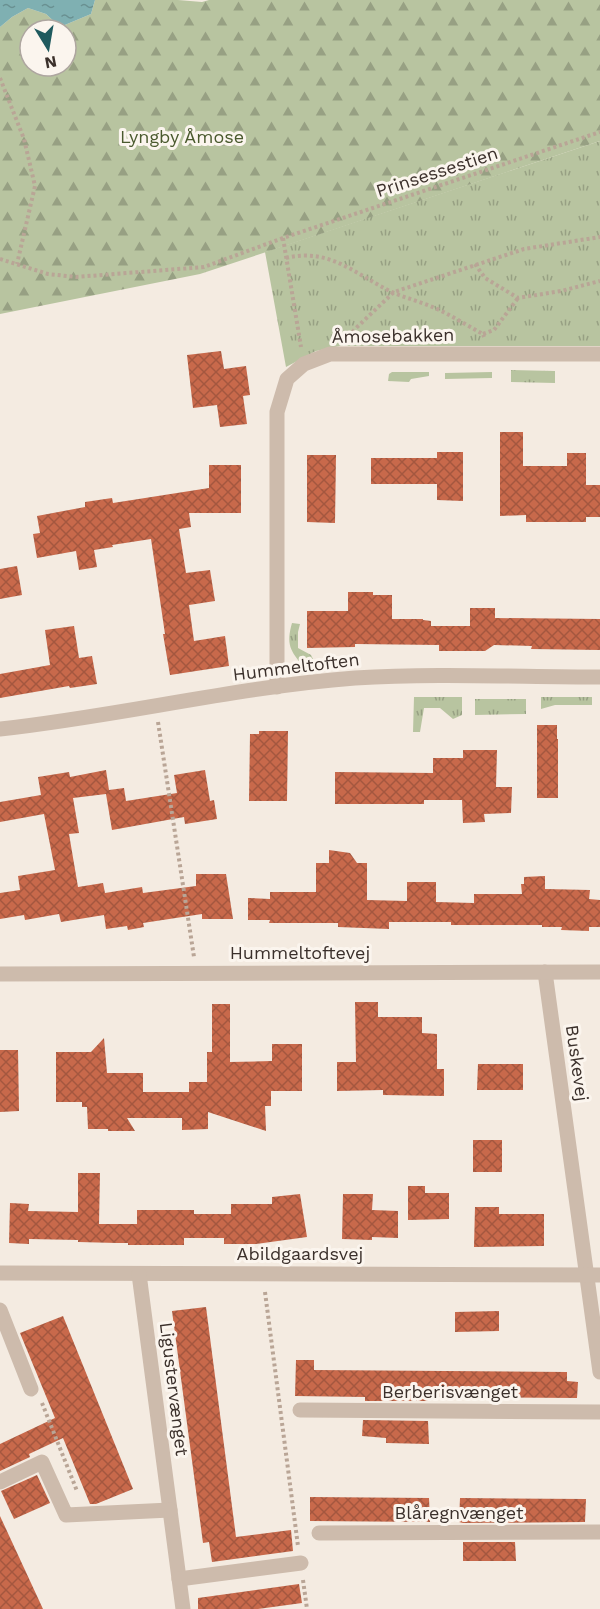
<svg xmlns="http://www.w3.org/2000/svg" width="600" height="1609" font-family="'Work Sans',sans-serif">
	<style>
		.grass { fill: url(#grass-tufts) }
		.forest { fill: url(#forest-firs); fill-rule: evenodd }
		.water { fill: url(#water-ripples) }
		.building { fill: url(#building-cross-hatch) }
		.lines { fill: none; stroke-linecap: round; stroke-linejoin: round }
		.path { stroke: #b9a596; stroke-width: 4; stroke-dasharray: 3 3; stroke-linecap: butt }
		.minor { stroke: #cdbbac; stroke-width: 15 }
		.labels { text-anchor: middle; stroke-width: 6; stroke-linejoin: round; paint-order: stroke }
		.park-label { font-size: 18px; fill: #4a5a2e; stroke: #fbf5ee }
		.street-label { font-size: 18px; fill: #3b302b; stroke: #fbf5ee }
	</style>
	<defs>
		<pattern id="grass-tufts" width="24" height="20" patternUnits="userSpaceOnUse" patternTransform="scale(1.5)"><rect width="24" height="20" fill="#b8c4a0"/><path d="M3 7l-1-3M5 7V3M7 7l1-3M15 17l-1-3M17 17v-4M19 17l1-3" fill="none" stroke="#97a083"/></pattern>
		<pattern id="forest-firs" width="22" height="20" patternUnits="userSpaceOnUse" patternTransform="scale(1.5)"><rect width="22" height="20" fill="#b8c4a0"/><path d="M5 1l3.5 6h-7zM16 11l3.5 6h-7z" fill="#97a083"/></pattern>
		<pattern id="water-ripples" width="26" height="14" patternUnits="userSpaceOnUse" patternTransform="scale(1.5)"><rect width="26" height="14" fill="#7fb0b2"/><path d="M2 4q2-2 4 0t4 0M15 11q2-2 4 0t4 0" fill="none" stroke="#699091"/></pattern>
		<pattern id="building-cross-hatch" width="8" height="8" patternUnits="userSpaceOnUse" patternTransform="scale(1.5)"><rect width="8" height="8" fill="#c8694b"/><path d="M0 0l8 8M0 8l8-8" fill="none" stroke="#a4573f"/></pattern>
	</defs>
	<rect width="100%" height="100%" fill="#f4ebe1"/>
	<g class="grass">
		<path d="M600 141V346H340L316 351 286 367 265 252Z"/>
		<path d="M511 370 555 371V383L511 382Z"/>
		<path d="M392 372H429V376L411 379 409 382 388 381 389 374Z"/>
		<path d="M492 372V378L445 379V373Z"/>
		<path d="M292 623 300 624 298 632V648L311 655 315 663 312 668 304 667C290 651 286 644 292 623Z"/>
		<path d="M414 697H462V715L453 719 440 708H424L420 732H413Z"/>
		<path d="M541 697H592V705H555L541 709Z"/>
		<path d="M475 699H526V714L475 715Z"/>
	</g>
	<path class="forest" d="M95 0H178L202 2 209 0H600V141L200 274 0 314V27L12 17 28 8 46 14 60 27 91 14ZM30 30H66V66H30Z"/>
	<path class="water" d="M0 0H95L91 14 60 27 46 14 28 8 12 17 0 27Z"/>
	<g class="building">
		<path d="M221 351 224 369 246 366 250 395 243 396 247 424 220 427 217 405 193 408 187 355Z"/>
		<path d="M500 432H523V466H567V453H586V485H600V517H586V522H526V515L500 516Z"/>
		<path d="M437 452H463V501L437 500V484H371V458H437Z"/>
		<path d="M307 455H336L335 523 307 522Z"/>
		<path d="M209 465H241V513H189L191 527 179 529 186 573 210 570 215 601 189 605 194 641 225 636 229 666 170 675 163 634H165L151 539 112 545 113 547 94 550 97 567 79 570 76 551 37 558 33 534 40 533 37 516 85 507V502L112 498 113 503 209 488Z"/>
		<path d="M17 566 22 595 0 599V569Z"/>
		<path d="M348 592H373V595H392V619H423V620L431 621V626H470V608H495V618L600 619V650L531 649 532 646 494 645 485 651H439V645L355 644V647L307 648V611H348Z"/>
		<path d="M74 626 79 658 92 656 97 684 70 688 69 686 0 698V674L50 665 45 630Z"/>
		<path d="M537 725H557V739H558V798H537Z"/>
		<path d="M259 731H288L287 801H249L250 734H259Z"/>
		<path d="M463 750H497L496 787H512L511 813 484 814 485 822 463 823 462 800H424V804H335V772L433 773V758H463Z"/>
		<path d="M106 770 109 790 124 788 126 801 177 793 174 775 205 770 210 801 214 800 217 819 185 824 184 817 112 830 106 794 73 798 79 833 69 834 78 887 103 883 105 893 142 887 143 893 196 886V874H226L233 919H202V914L143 923 144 927 128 930 127 926 106 929 104 915 61 922 59 914 25 920 24 915 0 919V893L20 890 18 876 55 870 44 814 0 822V802L41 795 38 777 69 772 70 777Z"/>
		<path d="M329 850 350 853 357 863H367V900L407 901V882H436V902L474 903V894H522L521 884H524V877L545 876V889L590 890 589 899 600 900V927H589V931L561 930 562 927H542V925H451V922H389V929L338 927V923H269L270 920H248V898L270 899V892H316V863H329Z"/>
		<path d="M355 1002H378V1017H422V1033L437 1034V1069H444V1096L383 1095V1090L337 1091V1062H356Z"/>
		<path d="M212 1004H230V1062L272 1061V1044H302V1091H271V1106H265L266 1131 208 1112V1129L182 1130V1118H127L135 1131H108V1129H88L87 1107H82V1102H56V1052H91L104 1038 107 1073H143V1092H189V1082H207V1052H212Z"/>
		<path d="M0 1050H18L19 1111 0 1112Z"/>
		<path d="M478 1064H523V1090H477Z"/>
		<rect x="473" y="1140" width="29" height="32"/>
		<path d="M78 1173H100L99 1224H137V1210H194V1214H231V1204H272V1197L300 1194 307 1237 256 1244H224V1238H184V1245H128V1243H117L78 1242V1240L29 1239V1244L9 1243 10 1203 29 1204 28 1211 78 1212Z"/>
		<path d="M408 1186H425V1193H449V1219L408 1220Z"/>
		<path d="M343 1194H373L372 1210 398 1211V1238L372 1237V1240L342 1239Z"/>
		<path d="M475 1207H499V1214H544V1246L474 1247Z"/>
		<path d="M206 1307 236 1537 291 1530 293 1551 212 1562 209 1542 203 1543 172 1311Z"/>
		<path d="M499 1311V1331L455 1332V1312Z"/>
		<path d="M63 1316 133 1489 96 1504H90L63 1438 29 1454 30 1457 0 1471V1444L55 1418 20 1333Z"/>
		<path d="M296 1360H314V1370L567 1372V1381L578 1382 577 1398 428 1397V1401H365V1397L295 1396Z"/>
		<path d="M363 1420 428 1421 429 1444 386 1443V1438L362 1436Z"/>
		<path d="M37 1475 50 1503 14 1519 1 1491Z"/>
		<path d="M310 1497 429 1498 430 1522 310 1521Z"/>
		<path d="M460 1498 586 1499 585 1522 463 1523 459 1522Z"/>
		<path d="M0 1516 43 1609H0Z"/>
		<path d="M463 1542H515L516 1561H463Z"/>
		<path d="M299 1584 302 1603 258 1609H198V1598Z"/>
	</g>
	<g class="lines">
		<g class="path">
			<path d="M0 78 24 139 35 186 17 264"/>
			<path d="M283 238 301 347"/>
			<path d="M286 258C331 247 357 276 394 293 406 298 418 301 430 306 448 313 466 325 483 334L484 337"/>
			<path d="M0 259 48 274 76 277 204 267 283 238 600 132"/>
			<path d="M475 264 485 278 518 298 561 291 600 281"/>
			<path d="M483 334 494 330 518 298"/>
			<path d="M349 337 355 329 394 292 524 249 600 237"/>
			<path d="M158 722 194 957"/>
			<path d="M265 1292 298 1546"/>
			<path d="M42 1403 77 1491"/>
			<path d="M303 1580 307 1609"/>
		</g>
		<g class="minor">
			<path d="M277 687V412L287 379 304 364 330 354H600"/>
			<path d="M0 729C119 716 236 687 355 678 436 673 519 677 600 677"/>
			<path d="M545 972 600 1372"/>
			<path d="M0 974 600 972"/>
			<path d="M0 1273 600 1275"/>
			<path d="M139 1274 183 1609"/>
			<path d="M0 1310 31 1389"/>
			<path d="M300 1410 600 1412"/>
			<path d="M0 1482 42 1462 66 1515 170 1510"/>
			<path d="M319 1533 600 1532"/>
			<path d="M179 1579 301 1563"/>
		</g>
	</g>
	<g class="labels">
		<g class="park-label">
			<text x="182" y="143">Lyngby Åmose</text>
		</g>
		<g class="street-label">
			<text transform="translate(437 172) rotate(-18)" y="6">Prinsessestien</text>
			<text transform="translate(393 336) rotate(-1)" y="6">Åmosebakken</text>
			<text transform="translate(296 667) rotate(-7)" y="6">Hummeltoften</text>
			<text x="300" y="959">Hummeltoftevej</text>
			<text transform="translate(577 1063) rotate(82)" y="6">Buskevej</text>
			<text x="300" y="1260">Abildgaardsvej</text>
			<text transform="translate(174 1389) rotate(83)" y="6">Ligustervænget</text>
			<text x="450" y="1398">Berberisvænget</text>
			<text x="459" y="1519">Blåregnvænget</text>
		</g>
	</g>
	<g transform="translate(48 48) rotate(169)"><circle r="28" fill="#fbf5ee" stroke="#aea6a0" stroke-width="1.5"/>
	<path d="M0-4.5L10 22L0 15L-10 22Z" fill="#1f5a5e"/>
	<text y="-9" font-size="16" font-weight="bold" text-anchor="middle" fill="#3b302b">N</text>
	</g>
</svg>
